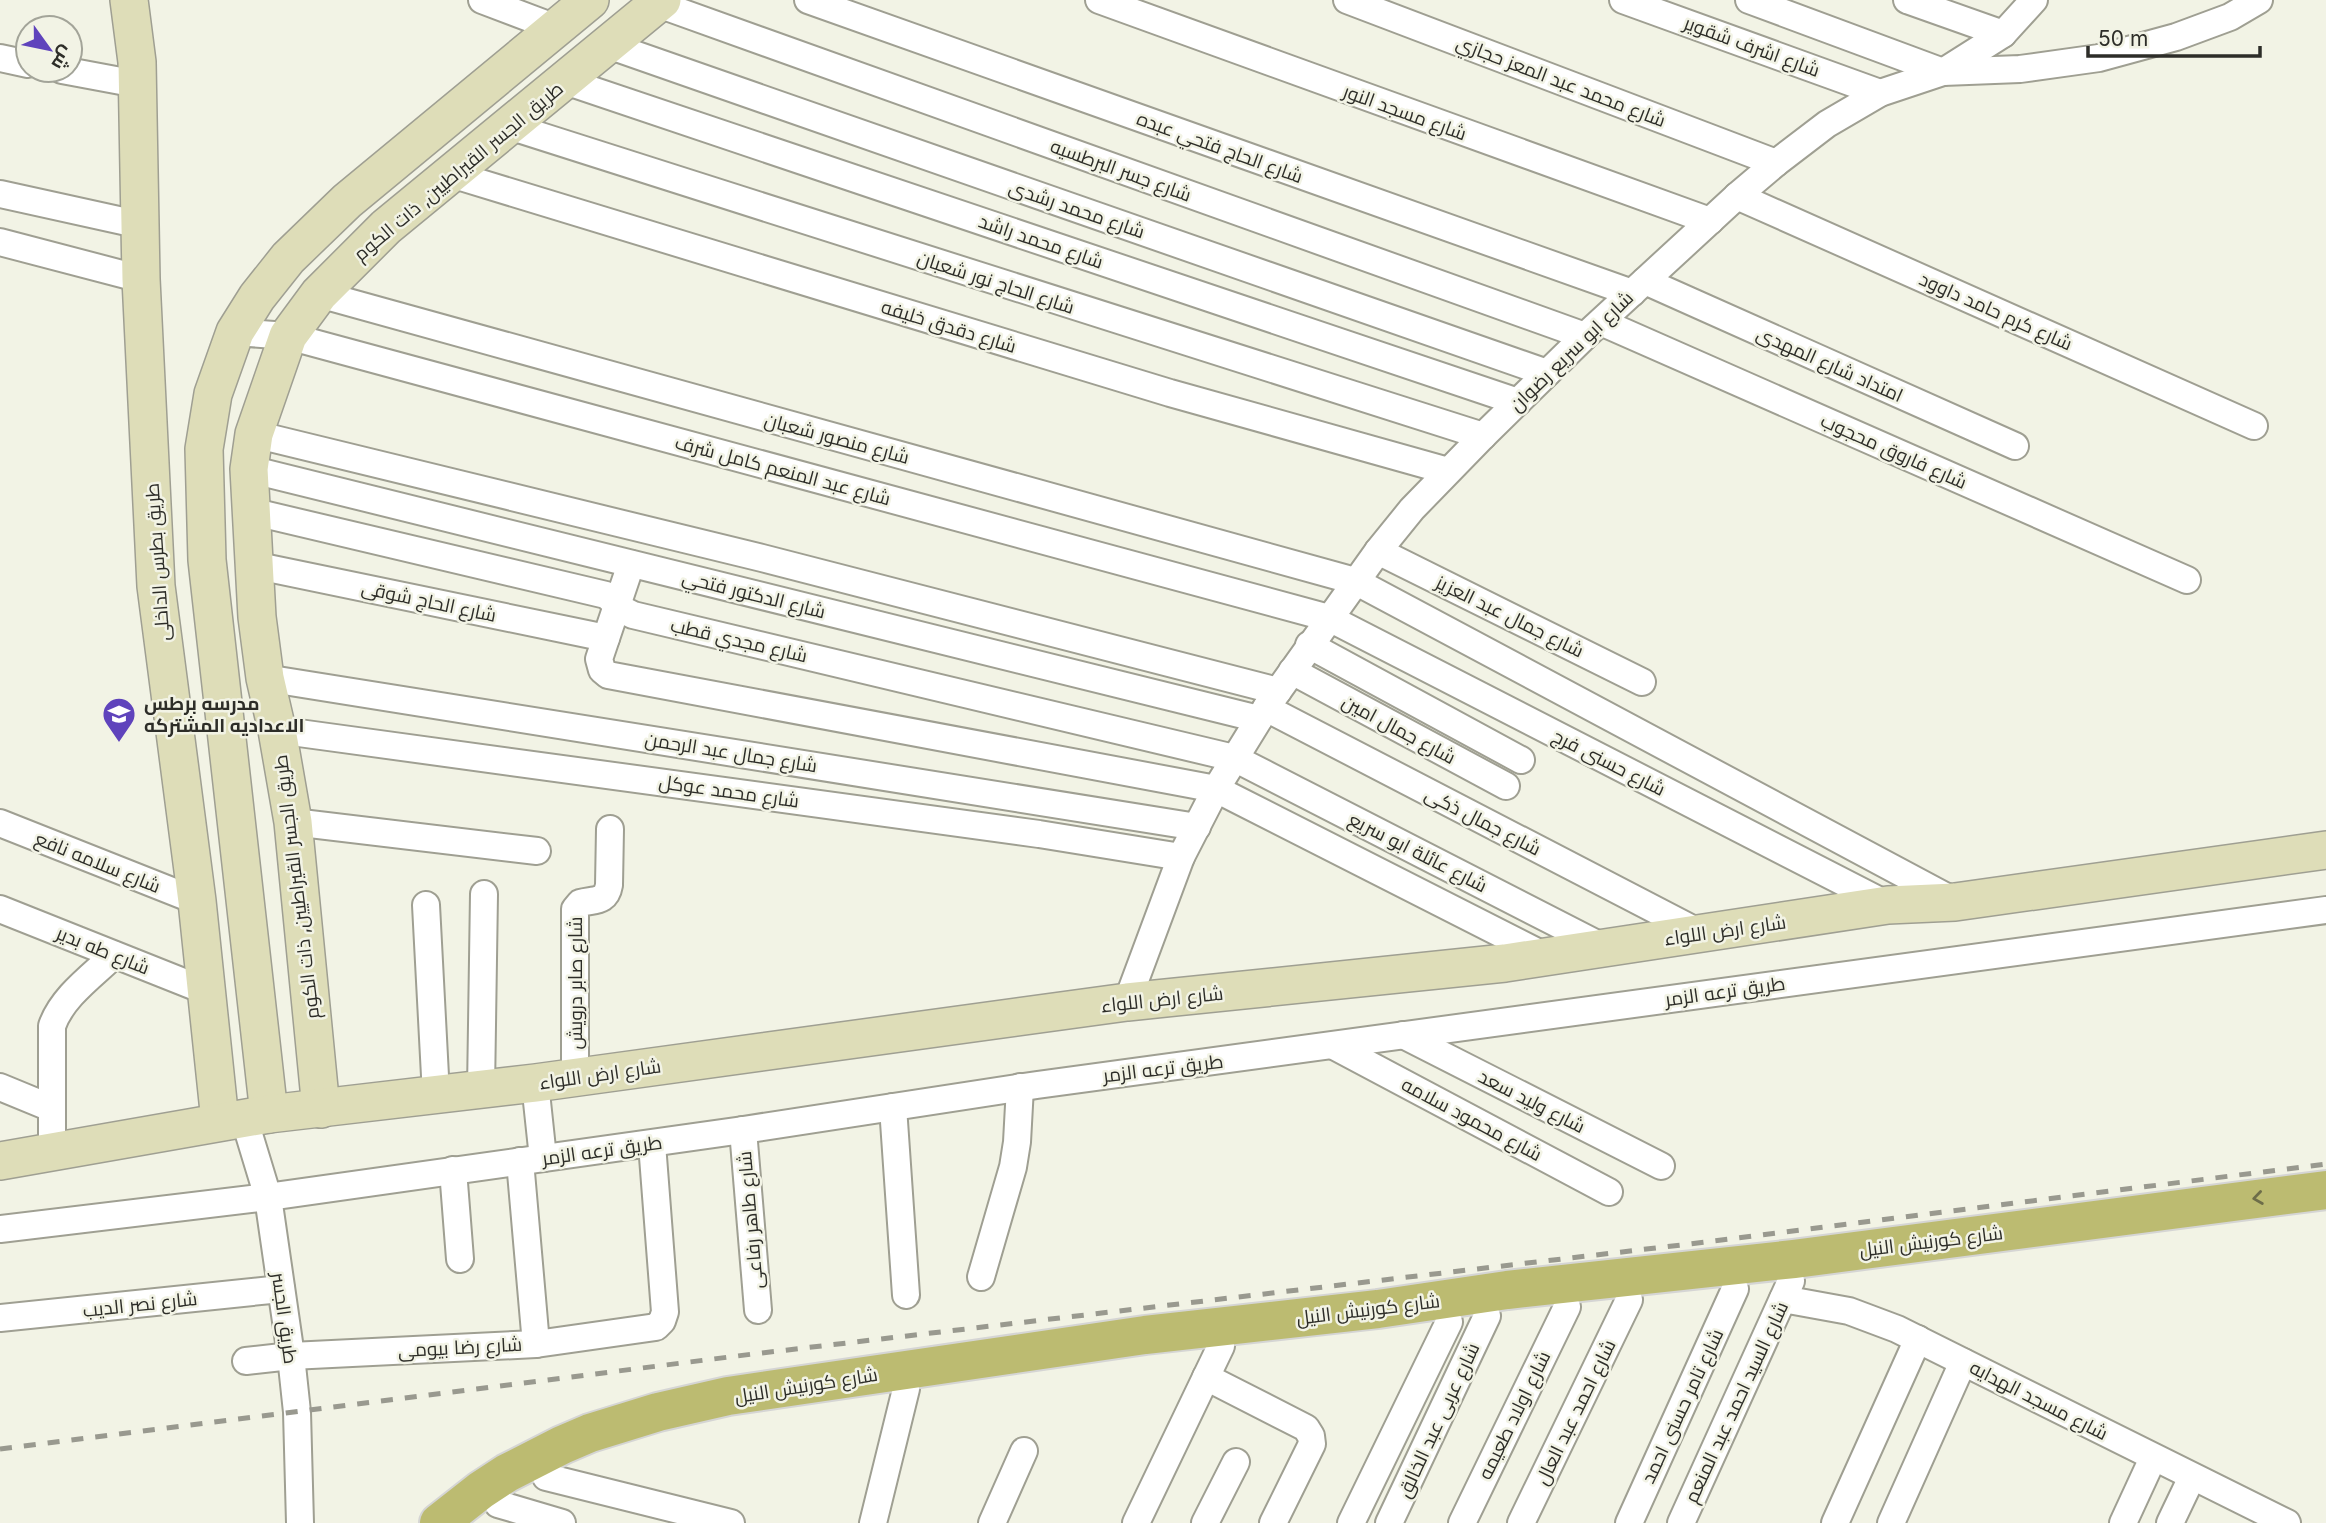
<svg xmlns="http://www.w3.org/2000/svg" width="2326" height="1523" font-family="Inter,Cairo,sans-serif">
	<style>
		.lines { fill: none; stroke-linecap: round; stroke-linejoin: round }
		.street-casing { stroke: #9f9f92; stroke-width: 30 }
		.secondary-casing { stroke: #9f9f92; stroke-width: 40 }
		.primary-casing { stroke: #d5d5d4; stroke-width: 42 }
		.street { stroke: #fff; stroke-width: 26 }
		.secondary { stroke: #deddb8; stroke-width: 37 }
		.primary { stroke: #bcbb71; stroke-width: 38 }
		.rail { stroke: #99998f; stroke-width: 5; stroke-dasharray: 12 12; stroke-linecap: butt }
		.oneway { stroke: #6d6d49 }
		.labels { text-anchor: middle; stroke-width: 5; stroke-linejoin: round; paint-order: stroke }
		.street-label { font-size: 19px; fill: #2d2d28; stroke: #f2f3e5 }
		.poi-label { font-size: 19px; font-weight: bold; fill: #2d2d28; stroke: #f2f3e5; text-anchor: start }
	</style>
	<rect width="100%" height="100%" fill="#f2f3e5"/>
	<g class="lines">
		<defs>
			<g id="street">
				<path d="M482 0 556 28"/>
				<path d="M808 0 1632 293"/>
				<path d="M1099 0 1710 221"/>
				<path d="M1347 0 1776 163"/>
				<path d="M1623 0 1880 93"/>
				<path d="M1749 0 1943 72 2003 34 2034 0"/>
				<path d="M1907 0 2003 34"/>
				<path d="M658 4 1585 336"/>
				<path d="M608 45 1547 373"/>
				<path d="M0 58 28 64"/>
				<path d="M62 70 137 84"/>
				<path d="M565 81 1518 402"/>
				<path d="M509 126 1483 436"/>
				<path d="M451 174 1170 393 1448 471"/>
				<path d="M0 194 141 225"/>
				<path d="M1737 196 2254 426"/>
				<path d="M0 242 141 279"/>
				<path d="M1645 281 2015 446"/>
				<path d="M319 294 1355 581 1954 901"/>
				<path d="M1601 322 2187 580"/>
				<path d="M235 332 288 336 1329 618 1888 905"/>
				<path d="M254 434 762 558 1278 691"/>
				<path d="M249 469 1259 719"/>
				<path d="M250 511 606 595 625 611 633 615 1234 758 1603 947"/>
				<path d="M1378 551 1642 682"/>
				<path d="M631 564 599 659 602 670 608 675 1216 789 1545 956"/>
				<path d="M253 565 606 638"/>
				<path d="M1309 645 1521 760"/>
				<path d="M1292 671 1506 786"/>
				<path d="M265 678 1197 827"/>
				<path d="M1266 708 1700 933"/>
				<path d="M277 730 1039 834 1181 857"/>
				<path d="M293 822 537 851"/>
				<path d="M0 823 197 901"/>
				<path d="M426 905 436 1095"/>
				<path d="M0 909 206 991"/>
				<path d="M1127 1002 1181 857 1216 789 1266 708 1378 551 1412 509 1483 436 1585 336 1737 196 1776 163 1827 124 1880 93 1943 72 2020 69 2099 58 2176 37 2230 17 2259 0"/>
				<path d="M1403 1035 1661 1166"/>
				<path d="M1334 1046 1609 1192"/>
				<path d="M575 1077V909L580 903C594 899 606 903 609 885L610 829"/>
				<path d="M535 1083 543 1158"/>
				<path d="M0 1087 51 1108"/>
				<path d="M481 1090 484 894"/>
				<path d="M893 1107 906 1295"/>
				<path d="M244 1118 268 1197 291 1356 297 1412 300 1523"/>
				<path d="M743 1130 758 1310"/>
				<path d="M52 1152V1026C62 997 92 976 114 955"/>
				<path d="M520 1161 536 1344"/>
				<path d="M453 1170 460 1259"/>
				<path d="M0 1229 268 1197 743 1130 1037 1085 2326 910"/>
				<path d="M981 1277 1013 1167 1017 1142 1020 1087"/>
				<path d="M1783 1299 1849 1311 1897 1329 2287 1523"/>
				<path d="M0 1318 281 1289"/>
				<path d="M246 1361 291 1356 536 1344 656 1327 662 1321 665 1312 652 1144"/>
				<path d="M1206 1377 1306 1428 1311 1436 1312 1444 1273 1523"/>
				<path d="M546 1477 731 1523"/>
				<path d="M498 1504 562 1523"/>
				<path d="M873 1523 906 1389"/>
				<path d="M992 1523 1024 1451"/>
				<path d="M1136 1523 1221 1346"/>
				<path d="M1205 1523 1236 1462"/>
				<path d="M1351 1523 1449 1322"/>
				<path d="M1389 1523 1487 1316"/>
				<path d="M1462 1523 1567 1307"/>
				<path d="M1521 1523 1629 1300"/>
				<path d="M1629 1523 1735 1289"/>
				<path d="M1681 1523 1791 1281"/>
				<path d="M1835 1523 1918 1339"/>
				<path d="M1891 1523 1963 1362"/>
				<path d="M2123 1523 2153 1458"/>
				<path d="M2170 1523 2192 1477"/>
			</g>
			<g id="secondary">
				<path d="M129 0 137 62 141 279 156 586 197 901 220 1121"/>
				<path d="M321 1109 293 822 277 730 265 678 257 617 249 469 254 434 288 336 319 294 386 227 662 0"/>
				<path d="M269 1114 207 560 204 449 213 394 235 332 257 297 288 258 347 201 590 0"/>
				<path d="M0 1161 269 1114 535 1083 1127 1002 1505 963 1888 905 1955 902 2326 850"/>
			</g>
			<path id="primary" d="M439 1523 481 1490 507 1473 562 1445 590 1433 658 1412 728 1396 1145 1335 1378 1309 1507 1290 1794 1259 2326 1190"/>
		</defs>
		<use href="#street" class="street-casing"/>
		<use href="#secondary" class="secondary-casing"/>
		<use href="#primary" class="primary-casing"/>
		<use href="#street" class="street"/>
		<use href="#secondary" class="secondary"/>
		<use href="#primary" class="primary"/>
		<path class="rail" d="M0 1449 753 1354 1681 1245 2326 1164"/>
	</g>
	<defs><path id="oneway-chevron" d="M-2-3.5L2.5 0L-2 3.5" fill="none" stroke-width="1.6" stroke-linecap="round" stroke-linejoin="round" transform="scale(1.75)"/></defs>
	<use class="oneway" href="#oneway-chevron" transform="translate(2258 1198) rotate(172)"/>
	<defs>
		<symbol id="school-pin" viewBox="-11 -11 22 30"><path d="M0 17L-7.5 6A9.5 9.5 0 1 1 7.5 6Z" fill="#5f43bc" stroke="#f2f3e5"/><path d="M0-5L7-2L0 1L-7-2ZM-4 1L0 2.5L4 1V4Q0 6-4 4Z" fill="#fff"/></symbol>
	</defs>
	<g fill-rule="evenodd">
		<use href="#school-pin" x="100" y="695" width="38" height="52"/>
	</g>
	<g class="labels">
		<g class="street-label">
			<text transform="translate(1752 46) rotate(20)" y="7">شارع اشرف شقوير</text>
			<text transform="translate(1561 81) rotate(21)" y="7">شارع محمد عبد المعز حجازي</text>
			<text transform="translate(1405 112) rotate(20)" y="7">شارع مسجد النور</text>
			<text transform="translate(1220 147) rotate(20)" y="7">شارع الحاج فتحي عبده</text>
			<text transform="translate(1121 170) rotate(20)" y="7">شارع جسر البرطسيه</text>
			<text transform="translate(458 171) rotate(-40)" y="7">طريق الجسر القيراطيين, ذات الكوم</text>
			<text transform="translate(1077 209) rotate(19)" y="7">شارع محمد رشدى</text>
			<text transform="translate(1041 241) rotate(19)" y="7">شارع محمد راشد</text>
			<text transform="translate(996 282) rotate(18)" y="7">شارع الحاج نور شعبان</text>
			<text transform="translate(1996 311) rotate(24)" y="7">شارع كرم حامد داوود</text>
			<text transform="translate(949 326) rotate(17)" y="7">شارع دقدق خليفه</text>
			<text transform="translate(1571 351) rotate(-44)" y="7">شارع ابو سريع رضوان</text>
			<text transform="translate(1830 364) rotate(24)" y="7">امتداد شارع المهدى</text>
			<text transform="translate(837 438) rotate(15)" y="7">شارع منصور شعبان</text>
			<text transform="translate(1894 451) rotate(24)" y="7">شارع فاروق محجوب</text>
			<text transform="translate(783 470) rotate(15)" y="7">شارع عبد المنعم كامل شرف</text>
			<text transform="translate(157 562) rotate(-94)" y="7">طريق بطرس الداخلى</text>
			<text transform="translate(754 594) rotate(14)" y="7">شارع الدكتور فتحي</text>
			<text transform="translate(429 601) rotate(12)" y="7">شارع الحاج شوقى</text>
			<text transform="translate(1510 616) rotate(26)" y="7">شارع جمال عبد العزيز</text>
			<text transform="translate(739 640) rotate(13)" y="7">شارع مجدي قطب</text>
			<text transform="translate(1399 729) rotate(28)" y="7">شارع جمال امين</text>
			<text transform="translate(731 752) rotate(9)" y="7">شارع جمال عبد الرحمن</text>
			<text transform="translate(1609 762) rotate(27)" y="7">شارع حسنى فرج</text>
			<text transform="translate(729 791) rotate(8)" y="7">شارع محمد عوكل</text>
			<text transform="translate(1483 821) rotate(27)" y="7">شارع جمال ذكى</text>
			<text transform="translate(1418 852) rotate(27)" y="7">شارع عائلة ابو سريع</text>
			<text transform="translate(98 862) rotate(22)" y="7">شارع سلامه نافع</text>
			<text transform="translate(296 887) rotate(-97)" y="7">طريق الجسر القيراطيين, ذات الكوم</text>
			<text transform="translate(1725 930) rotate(-8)" y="7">شارع ارض اللواء</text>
			<text transform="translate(103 950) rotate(22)" y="7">شارع طه بدير</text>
			<text transform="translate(575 983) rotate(-90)" y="7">شارع صابر درويش</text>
			<text transform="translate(1725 991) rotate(-8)" y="7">طريق ترعه الزمر</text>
			<text transform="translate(1162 999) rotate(-6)" y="7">شارع ارض اللواء</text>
			<text transform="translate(1163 1068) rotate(-7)" y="7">طريق ترعه الزمر</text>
			<text transform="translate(600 1074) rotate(-8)" y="7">شارع ارض اللواء</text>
			<text transform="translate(1532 1101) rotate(27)" y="7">شارع وليد سعد</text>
			<text transform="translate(1472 1119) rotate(28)" y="7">شارع محمود سلامه</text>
			<text transform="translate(602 1150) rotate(-8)" y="7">طريق ترعه الزمر</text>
			<text transform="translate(750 1220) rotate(-95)" y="7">شارع طاهر رفاعى</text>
			<text transform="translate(1931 1241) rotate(-7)" y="7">شارع كورنيش النيل</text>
			<text transform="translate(140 1304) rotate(-6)" y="7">شارع نصر الديب</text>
			<text transform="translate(1368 1309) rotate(-7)" y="7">شارع كورنيش النيل</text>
			<text transform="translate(285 1318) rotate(82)" y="7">طريق الجسر</text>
			<text transform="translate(460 1347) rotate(-3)" y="7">شارع رضا بيومى</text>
			<text transform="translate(806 1385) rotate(-9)" y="7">شارع كورنيش النيل</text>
			<text transform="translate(2039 1400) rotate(27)" y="7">شارع مسجد الهدايه</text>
			<text transform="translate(1736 1402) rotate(-65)" y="7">شارع السيد احمد عبد المنعم</text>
			<text transform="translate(1682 1406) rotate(-65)" y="7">شارع تامر حسنى احمد</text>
			<text transform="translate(1575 1412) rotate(-64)" y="7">شارع احمد عبد العال</text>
			<text transform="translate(1514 1415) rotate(-64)" y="7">شارع اولاد طعيمه</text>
			<text transform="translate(1438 1420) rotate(-65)" y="7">شارع عربى عبد الخالق</text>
		</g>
		<g class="poi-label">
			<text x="144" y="710">مدرسه برطس<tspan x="144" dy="22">الاعداديه المشتركه</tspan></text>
		</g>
	</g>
	<g transform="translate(49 49) rotate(123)"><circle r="33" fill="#f2f3e5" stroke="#a3a499" stroke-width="2"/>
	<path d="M0-5L12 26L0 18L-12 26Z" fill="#5f43bc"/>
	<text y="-10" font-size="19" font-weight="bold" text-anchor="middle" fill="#2d2d28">ش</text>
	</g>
	<path d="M2088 46v10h172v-10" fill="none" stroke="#2d2d28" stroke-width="3.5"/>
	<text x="2098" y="46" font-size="21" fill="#2d2d28" stroke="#f2f3e5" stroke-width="5" paint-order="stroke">50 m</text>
</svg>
